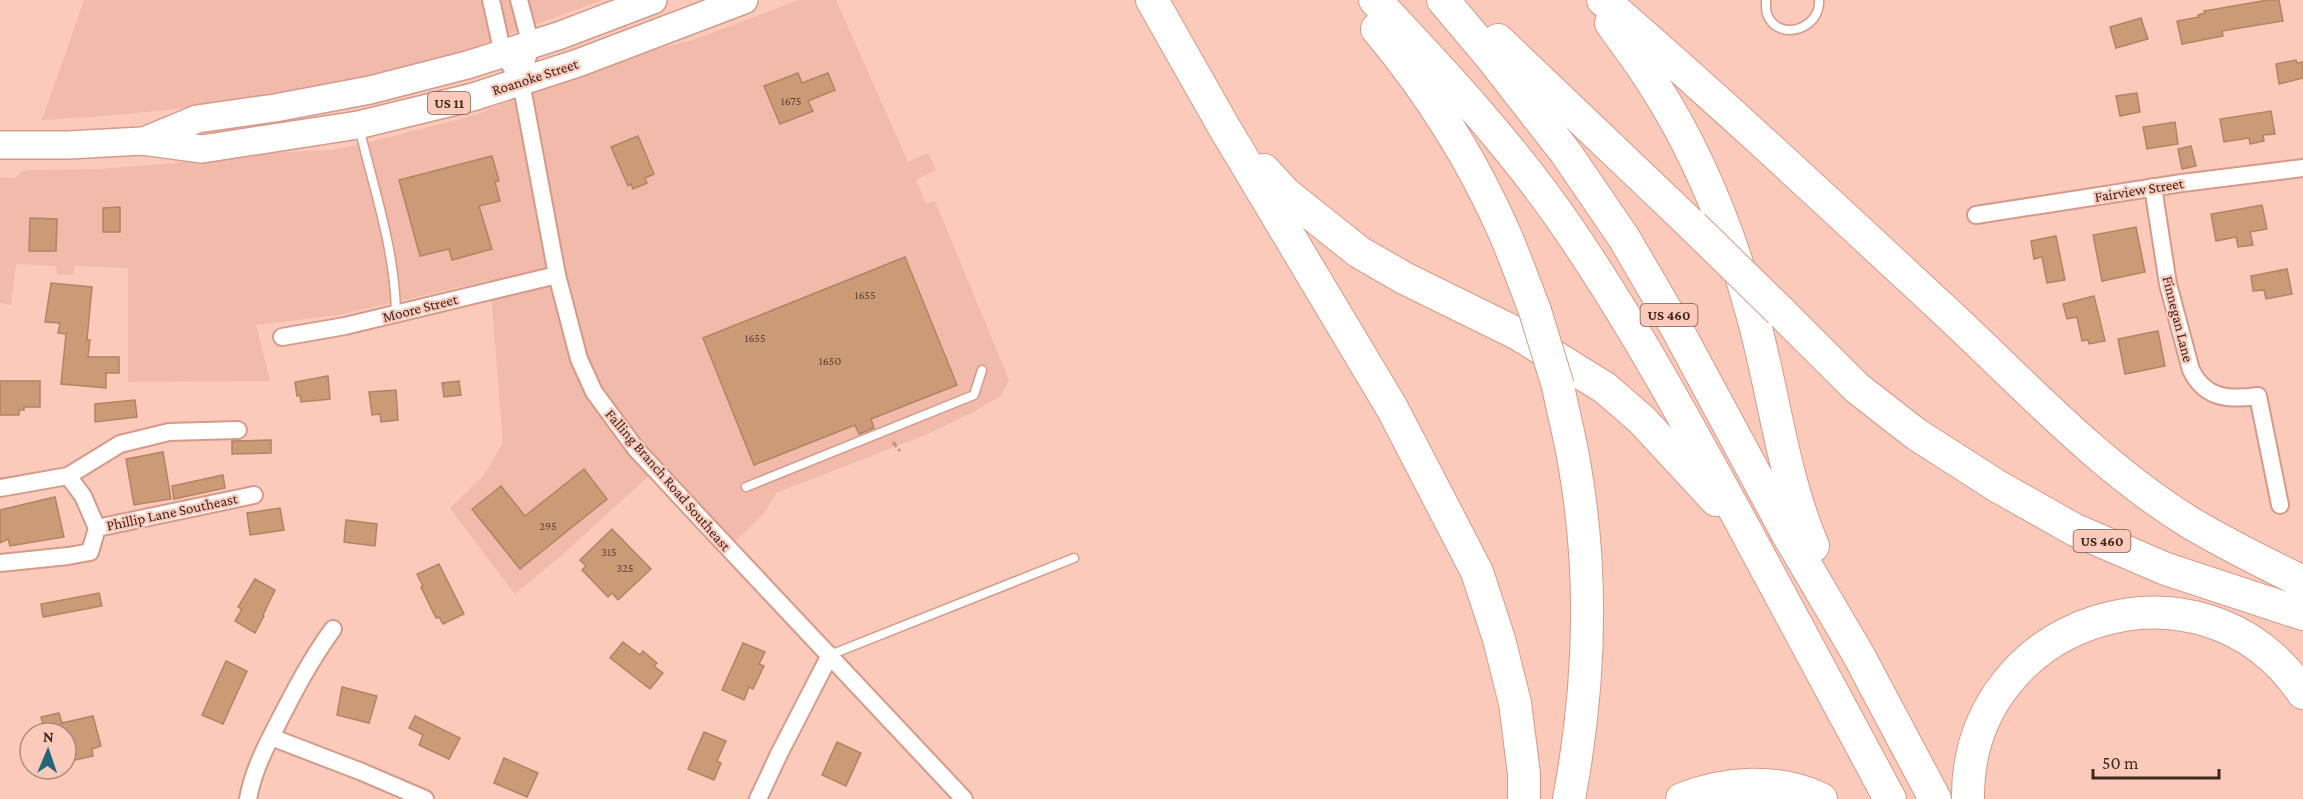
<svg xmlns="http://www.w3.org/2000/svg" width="2303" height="799" font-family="'Crimson Pro',serif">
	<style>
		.built { fill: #f1baaa }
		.building { fill: #cb9a77; stroke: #b38462; stroke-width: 1.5 }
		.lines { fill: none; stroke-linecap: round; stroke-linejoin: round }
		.lane-casing { stroke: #d59a89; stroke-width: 11 }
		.street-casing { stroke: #d59a89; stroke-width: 20 }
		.primary-casing { stroke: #d59a89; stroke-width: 30 }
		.highway-casing { stroke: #d59a89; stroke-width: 34 }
		.path { stroke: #bf968a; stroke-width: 3; stroke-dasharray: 6 3; stroke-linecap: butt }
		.lane { stroke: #fff; stroke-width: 8 }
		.street { stroke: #fff; stroke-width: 16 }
		.primary { stroke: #fff; stroke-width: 27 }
		.highway { stroke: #fff; stroke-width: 32 }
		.highway-bridge-casing { stroke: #d59a89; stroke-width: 34; stroke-linecap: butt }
		.highway-bridge { stroke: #fff; stroke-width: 32 }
		.labels { text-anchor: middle; stroke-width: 4.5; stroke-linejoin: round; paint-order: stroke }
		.number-label { font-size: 12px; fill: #614436 }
		.shield { fill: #fbcabb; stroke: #77584e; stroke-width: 1.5 }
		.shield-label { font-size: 14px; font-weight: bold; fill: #3e2720 }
		.street-label { font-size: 15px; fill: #3e2720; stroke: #fbcabb }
	</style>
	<rect width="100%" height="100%" fill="#fbcabb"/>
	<g class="built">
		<path d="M84 0H603L452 55 382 76 227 104 117 115 42 120Z"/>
		<path d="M799 0H836L908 162 928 153 936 170 916 180 926 204 935 201 1009 380 1001 396 973 412 930 433 776 493 765 512 736 541V544L662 464 562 555 515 594 450 508 483 476 503 443 490 280 339 315 256 325 270 381 128 382V268L74 266V275L57 274 56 266 16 264 11 305 0 303V177L15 178 22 171 30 170 98 169 163 164 262 153 333 150 378 140 475 115 563 80 641 53 693 40Z"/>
	</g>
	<g class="building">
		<path d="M2268 0H2279L2283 21 2222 31 2223 36 2182 44 2177 21 2199 17 2198 15 2205 13 2204 11Z"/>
		<path d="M2141 18 2148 39 2116 48 2110 27Z"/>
		<path d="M2296 60 2297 63 2303 62V78L2279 84 2276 64Z"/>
		<path d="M798 73 802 83 828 73 835 90 808 101 813 111 780 124 764 86Z"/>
		<path d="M2137 93 2140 112 2120 116 2116 96Z"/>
		<path d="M2271 111 2275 134 2263 135 2264 141 2250 144 2249 138 2224 142 2220 119Z"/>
		<path d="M2175 122 2178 144 2147 149 2143 127Z"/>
		<path d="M638 136 654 174 645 178 647 183 633 189 631 184 628 186 611 147Z"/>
		<path d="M2191 146 2196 166 2182 169 2178 149Z"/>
		<path d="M492 156 499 181 495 182 500 201 479 206 492 249 452 260 449 249 420 256 399 180Z"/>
		<path d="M2262 205 2267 229 2250 232 2253 245 2238 247 2236 237 2216 241 2211 214Z"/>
		<path d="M120 207V232H103V208Z"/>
		<path d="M30 218 57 219 56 251H29Z"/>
		<path d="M2136 227 2145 272 2102 281 2093 235Z"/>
		<path d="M2056 236 2065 280 2047 283 2042 257 2034 259 2031 241Z"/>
		<path d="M905 257 957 385 871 419 874 428 859 434 855 425 754 465 703 338Z"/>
		<path d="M2287 269 2292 294 2266 299 2264 290 2253 291 2251 276Z"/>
		<path d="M51 283 92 287 87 340H90L88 357H119V373H106V388L61 384 66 334 58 333 60 323 45 322Z"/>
		<path d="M2094 296 2105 341 2089 344 2088 340 2082 341 2077 317 2067 319 2063 304Z"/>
		<path d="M2158 331 2165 366 2125 374 2118 339Z"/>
		<path d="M328 376 330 399 301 402 300 395 297 396 295 382Z"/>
		<path d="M0 381H40V407H24V410H19V415H0Z"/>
		<path d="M459 381 461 395 444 397 442 383Z"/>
		<path d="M396 390 398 420 381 422 380 414 372 415 369 392Z"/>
		<path d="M135 400 137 417 95 422V404Z"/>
		<path d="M271 440V453L232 454V441Z"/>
		<path d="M163 452 171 499 134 505 126 459Z"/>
		<path d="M584 469 607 499 520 569 472 509 501 486 525 516Z"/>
		<path d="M223 475 225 488 174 499 172 486Z"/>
		<path d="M55 497 64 537 10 546 8 539 0 543V510Z"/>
		<path d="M280 508 284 530 250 535 247 513Z"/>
		<path d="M346 520 377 524 375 546 344 542Z"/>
		<path d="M612 529 651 569 618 600 612 593 608 597 582 570 586 566 580 560Z"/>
		<path d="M439 564 464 614 443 624 439 617 436 618 421 587 423 586 417 574Z"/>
		<path d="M255 579 275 590 263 615 264 616 255 633 235 621 242 609 238 607Z"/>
		<path d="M99 593 102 606 43 617 41 604Z"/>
		<path d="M623 642 640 655 643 651 657 663 654 666 663 673 650 689 610 658Z"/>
		<path d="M743 643 765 652 759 664 764 666 753 689 749 687 744 700 722 690Z"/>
		<path d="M226 661 247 671 223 724 202 715Z"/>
		<path d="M342 687 377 696 369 723 337 715Z"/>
		<path d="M59 713 62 723 93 716 101 746 92 749 93 756 66 762V733H41V728H44L41 717Z"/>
		<path d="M415 716 460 738 449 759 419 745 423 735 409 728Z"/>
		<path d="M704 732 726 741 717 761 721 763 714 780 688 769Z"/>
		<path d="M837 742 861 753 846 786 822 775Z"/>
		<path d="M504 758 538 773 527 797 494 783Z"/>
	</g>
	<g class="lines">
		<defs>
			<g id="lane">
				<path d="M1766 0C1766 4 1766 11 1767 14 1778 43 1821 29 1819 0"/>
				<path d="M359 127C374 190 395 249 396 314"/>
				<path d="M746 487 974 395 982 370"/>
				<path d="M830 655 1074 558"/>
			</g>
			<g id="street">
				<path d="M491 0 503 54 521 82 557 275 579 359 594 392 636 449 703 521 964 799"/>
				<path d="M519 0 531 45 521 82"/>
				<path d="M2153 187 2168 284 2191 370C2205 399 2229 400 2258 396L2280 505"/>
				<path d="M1976 215 2182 183 2303 168"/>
				<path d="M282 337 345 326 557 275"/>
				<path d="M68 476 83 496 97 528"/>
				<path d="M0 488 68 476 120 444 169 432 238 430"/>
				<path d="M0 563 68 556 90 552 97 528 254 495"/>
				<path d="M271 737 362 772 425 799"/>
				<path d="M248 799C253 771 266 746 279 721 296 688 311 659 333 629"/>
				<path d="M758 799 779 754 830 655"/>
			</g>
			<g id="primary">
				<path d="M144 141 197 119 275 108 370 90 467 65 558 36 653 0"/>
				<path d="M0 145H68L142 141 202 149 358 125 473 97 578 63 744 0"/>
			</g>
			<g id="highway">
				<path d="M1152 0 1224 127 1392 408 1477 572 1499 639 1515 703 1524 774V799"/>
				<path d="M1375 0C1444 73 1513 147 1570 231 1636 328 1691 430 1747 533 1794 621 1842 710 1890 799"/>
				<path d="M1443 0 1491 57 1566 153 1624 238 1676 327 1788 535 1858 654 1935 799"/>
				<path d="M1603 0C1719 100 1831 205 1943 309 2022 382 2097 465 2189 522 2226 544 2264 563 2303 582"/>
				<path d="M1611 23C1625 43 1640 62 1653 83 1699 154 1731 235 1753 317 1774 393 1782 473 1813 546"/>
				<path d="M1377 29C1428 90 1473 161 1505 234 1516 260 1525 285 1535 311"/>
				<path d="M1498 40 1693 226"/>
				<path d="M1264 170 1285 193 1359 252 1404 278 1518 334 1605 388 1642 420 1716 500"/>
				<path d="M1780 311 1857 388 1916 434 1997 486 2075 530 2166 569 2303 614"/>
				<path d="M1558 386C1563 412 1570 437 1574 462 1594 574 1590 688 1569 799"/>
				<path d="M1682 799C1725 782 1778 778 1821 799"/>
				<path d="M1968 799C1966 617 2202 543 2303 693"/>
			</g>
		</defs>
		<use href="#lane" class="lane-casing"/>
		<use href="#street" class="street-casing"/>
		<use href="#primary" class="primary-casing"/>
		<use href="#highway" class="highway-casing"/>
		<path class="path" d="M893 442 900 451"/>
		<use href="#lane" class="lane"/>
		<use href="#street" class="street"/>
		<use href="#primary" class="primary"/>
		<use href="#highway" class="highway"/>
		<defs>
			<g id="highway-bridge">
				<path d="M1693 226 1780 311"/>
				<path d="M1535 311 1558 386"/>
			</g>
		</defs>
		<use href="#highway-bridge" class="highway-bridge-casing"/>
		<use href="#highway-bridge" class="highway-bridge"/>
	</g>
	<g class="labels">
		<g class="number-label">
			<text x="791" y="105">1675</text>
			<text x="865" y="299">1655</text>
			<text x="755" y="342">1655</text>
			<text x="830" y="365">1650</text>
			<text x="548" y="530">295</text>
			<text x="609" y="556">315</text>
			<text x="625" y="572">325</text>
		</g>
		<g class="shield">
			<rect x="428" y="92" width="42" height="22" rx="4.5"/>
			<rect x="1640.5" y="304" width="57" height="22" rx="4.5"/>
			<rect x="2073.5" y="530" width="57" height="22" rx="4.5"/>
		</g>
		<g class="shield-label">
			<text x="449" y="108">US 11</text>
			<text x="1669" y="320">US 460</text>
			<text x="2102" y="546">US 460</text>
		</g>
		<g class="street-label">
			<text transform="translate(535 77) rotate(-18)" y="5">Roanoke Street</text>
			<text transform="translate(2139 190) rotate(-9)" y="5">Fairview Street</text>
			<text transform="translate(420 308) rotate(-14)" y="5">Moore Street</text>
			<text transform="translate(2178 319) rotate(76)" y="5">Finnegan Lane</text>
			<text transform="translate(668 480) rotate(49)" y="5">Falling Branch Road Southeast</text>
			<text transform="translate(172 512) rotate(-12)" y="5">Phillip Lane Southeast</text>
		</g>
	</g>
	<g transform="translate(48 751) rotate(2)"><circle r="28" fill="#fbcabb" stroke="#af897d" stroke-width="1.5"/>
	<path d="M0-4.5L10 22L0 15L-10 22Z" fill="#216777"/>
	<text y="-9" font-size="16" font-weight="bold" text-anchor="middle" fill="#3e2720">N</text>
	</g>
	<path d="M2093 769v9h126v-9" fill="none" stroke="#3e2720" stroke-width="3"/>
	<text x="2102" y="769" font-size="18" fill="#3e2720" stroke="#fbcabb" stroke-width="4.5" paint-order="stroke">50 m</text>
</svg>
